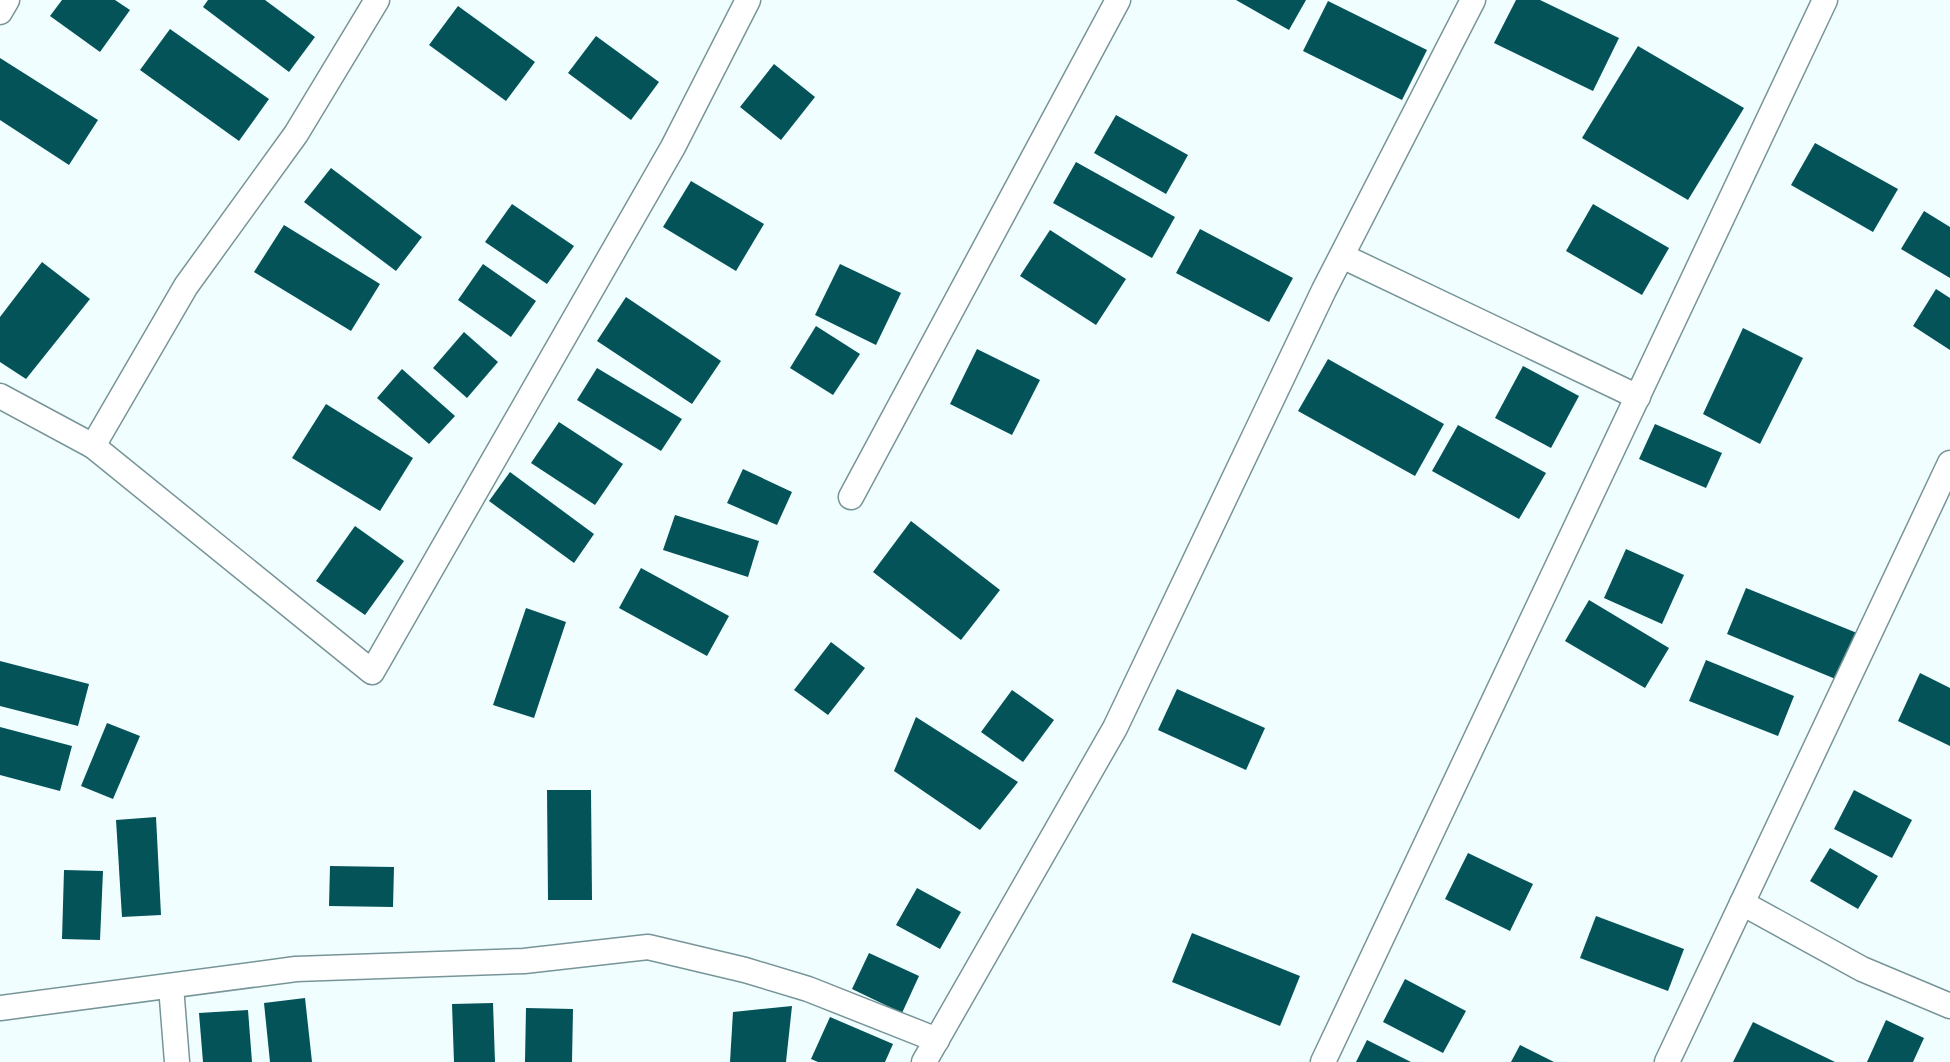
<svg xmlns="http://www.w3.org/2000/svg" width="1950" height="1062" font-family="'Work Sans',sans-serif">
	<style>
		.building { fill: #035359 }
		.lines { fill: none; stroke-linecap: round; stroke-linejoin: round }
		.street-casing { stroke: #779598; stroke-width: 27 }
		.street { stroke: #fff; stroke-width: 24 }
	</style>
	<rect width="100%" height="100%" fill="#f1feff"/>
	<g class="building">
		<path d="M62 0H115L130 10 100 52 50 16Z"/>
		<path d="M208 0H265L315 37 289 72 203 7Z"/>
		<path d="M1236 0H1306L1289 30Z"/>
		<path d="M1516 0H1540L1619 38 1593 91 1494 43Z"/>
		<path d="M1328 1 1427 50 1402 100 1303 51Z"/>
		<path d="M458 6 535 62 506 101 429 45Z"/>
		<path d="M170 29 269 99 239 141 140 70Z"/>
		<path d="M596 36 659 82 631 120 568 73Z"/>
		<path d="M1638 46 1744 108 1688 200 1582 138Z"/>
		<path d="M0 58 98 120 69 165 0 120Z"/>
		<path d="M774 64 815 97 781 140 740 107Z"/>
		<path d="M1116 115 1188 155 1166 194 1094 153Z"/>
		<path d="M1815 143 1898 189 1873 232 1791 185Z"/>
		<path d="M1076 162 1175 217 1152 258 1053 203Z"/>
		<path d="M331 168 422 237 396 271 304 202Z"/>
		<path d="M691 181 764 224 736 271 663 227Z"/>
		<path d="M512 204 574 246 547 284 485 242Z"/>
		<path d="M1593 204 1669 248 1642 295 1566 251Z"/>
		<path d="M1924 211 1950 227V278L1901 249Z"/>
		<path d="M284 225 380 284 351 331 254 272Z"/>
		<path d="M1200 229 1293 278 1269 322 1176 273Z"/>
		<path d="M1050 230 1126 279 1096 325 1020 276Z"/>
		<path d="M42 262 90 299 26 379 0 362V317Z"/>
		<path d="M483 264 536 301 511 337 458 300Z"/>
		<path d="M840 264 901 293 876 345 815 315Z"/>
		<path d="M1936 289 1950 298V350L1913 326Z"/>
		<path d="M626 297 721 361 692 404 597 341Z"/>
		<path d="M816 326 860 354 833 395 790 368Z"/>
		<path d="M1743 328 1803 358 1760 444 1703 414Z"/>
		<path d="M464 332 498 362 467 398 433 368Z"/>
		<path d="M977 349 1040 380 1012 435 950 404Z"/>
		<path d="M1328 359 1444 424 1415 476 1298 411Z"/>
		<path d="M1523 366 1579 396 1551 448 1495 418Z"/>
		<path d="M597 368 682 419 661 451 577 400Z"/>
		<path d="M402 369 455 416 429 444 377 398Z"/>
		<path d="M326 404 413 458 380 511 292 458Z"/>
		<path d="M559 422 623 464 595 505 531 463Z"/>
		<path d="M1655 424 1722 453 1706 488 1639 459Z"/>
		<path d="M1458 425 1546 473 1519 519 1432 471Z"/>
		<path d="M743 469 792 492 777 525 727 503Z"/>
		<path d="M510 472 594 534 574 563 489 501Z"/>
		<path d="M675 515 759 541 748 577 663 550Z"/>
		<path d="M911 521 1000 590 961 640 873 572Z"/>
		<path d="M355 526 404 561 365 615 316 581Z"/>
		<path d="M1626 549 1684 575 1662 624 1604 598Z"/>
		<path d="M641 568 729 616 707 656 619 608Z"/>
		<path d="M1746 588 1857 633 1838 680 1727 634Z"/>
		<path d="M1589 600 1669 648 1645 688 1565 641Z"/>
		<path d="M526 608 566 622 534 718 493 705Z"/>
		<path d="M831 642 865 668 828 715 794 690Z"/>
		<path d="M1706 660 1794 696 1778 736 1689 701Z"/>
		<path d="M0 661 89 684 78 726 0 706Z"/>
		<path d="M1920 673 1950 688V746L1898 721Z"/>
		<path d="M1177 689 1265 728 1246 770 1158 730Z"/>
		<path d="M1012 690 1054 720 1023 762 981 732Z"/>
		<path d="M916 717 1018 782 980 830 894 771Z"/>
		<path d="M107 723 140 736 113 799 81 786Z"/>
		<path d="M0 727 72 746 60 791 0 775Z"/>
		<path d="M547 790H591L592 900H548Z"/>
		<path d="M1854 790 1912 820 1892 858 1834 829Z"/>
		<path d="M156 817 161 915 122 917 116 820Z"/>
		<path d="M1830 848 1878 876 1858 909 1810 881Z"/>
		<path d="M1468 853 1533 884 1510 931 1445 899Z"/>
		<path d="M330 866 394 867 393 907 329 906Z"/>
		<path d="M64 870 103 871 100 940 62 939Z"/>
		<path d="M917 888 961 912 940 949 896 925Z"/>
		<path d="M1596 916 1684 949 1668 991 1580 958Z"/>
		<path d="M1192 933 1300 976 1280 1026 1172 982Z"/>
		<path d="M869 953 919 976 902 1013 852 989Z"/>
		<path d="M1405 979 1466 1011 1443 1053 1383 1022Z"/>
		<path d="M305 998 312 1062H270L264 1003Z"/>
		<path d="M493 1003 495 1062H454L452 1004Z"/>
		<path d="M792 1006 786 1062H730L733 1012Z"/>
		<path d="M526 1008 573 1009 572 1062H525Z"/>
		<path d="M248 1010 252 1062H203L199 1013Z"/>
		<path d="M830 1017 893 1044 885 1062H818L811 1059Z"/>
		<path d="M1886 1020 1924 1038 1913 1062H1867Z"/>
		<path d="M1753 1022 1835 1062H1733Z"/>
		<path d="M1367 1040 1411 1062H1356Z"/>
		<path d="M1520 1045 1554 1062H1511Z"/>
	</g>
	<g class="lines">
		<defs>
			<g id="street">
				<path d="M0 12 7 0"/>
				<path d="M1342 256 1638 397"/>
				<path d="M0 396 93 446 372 672 673 147 748 0"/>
				<path d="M93 446 186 286 296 134 377 0"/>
				<path d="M851 497 1118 0"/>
				<path d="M1742 903 1862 969 1950 1006"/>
				<path d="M171 986 177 1062"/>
				<path d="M0 1008 296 969 524 961 648 947 745 970 808 989 937 1040"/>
				<path d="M924 1062 1115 728 1324 290 1473 0"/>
				<path d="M1323 1062 1825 0"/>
				<path d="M1667 1062 1950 463"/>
			</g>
		</defs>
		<use href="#street" class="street-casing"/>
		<use href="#street" class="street"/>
	</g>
</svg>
